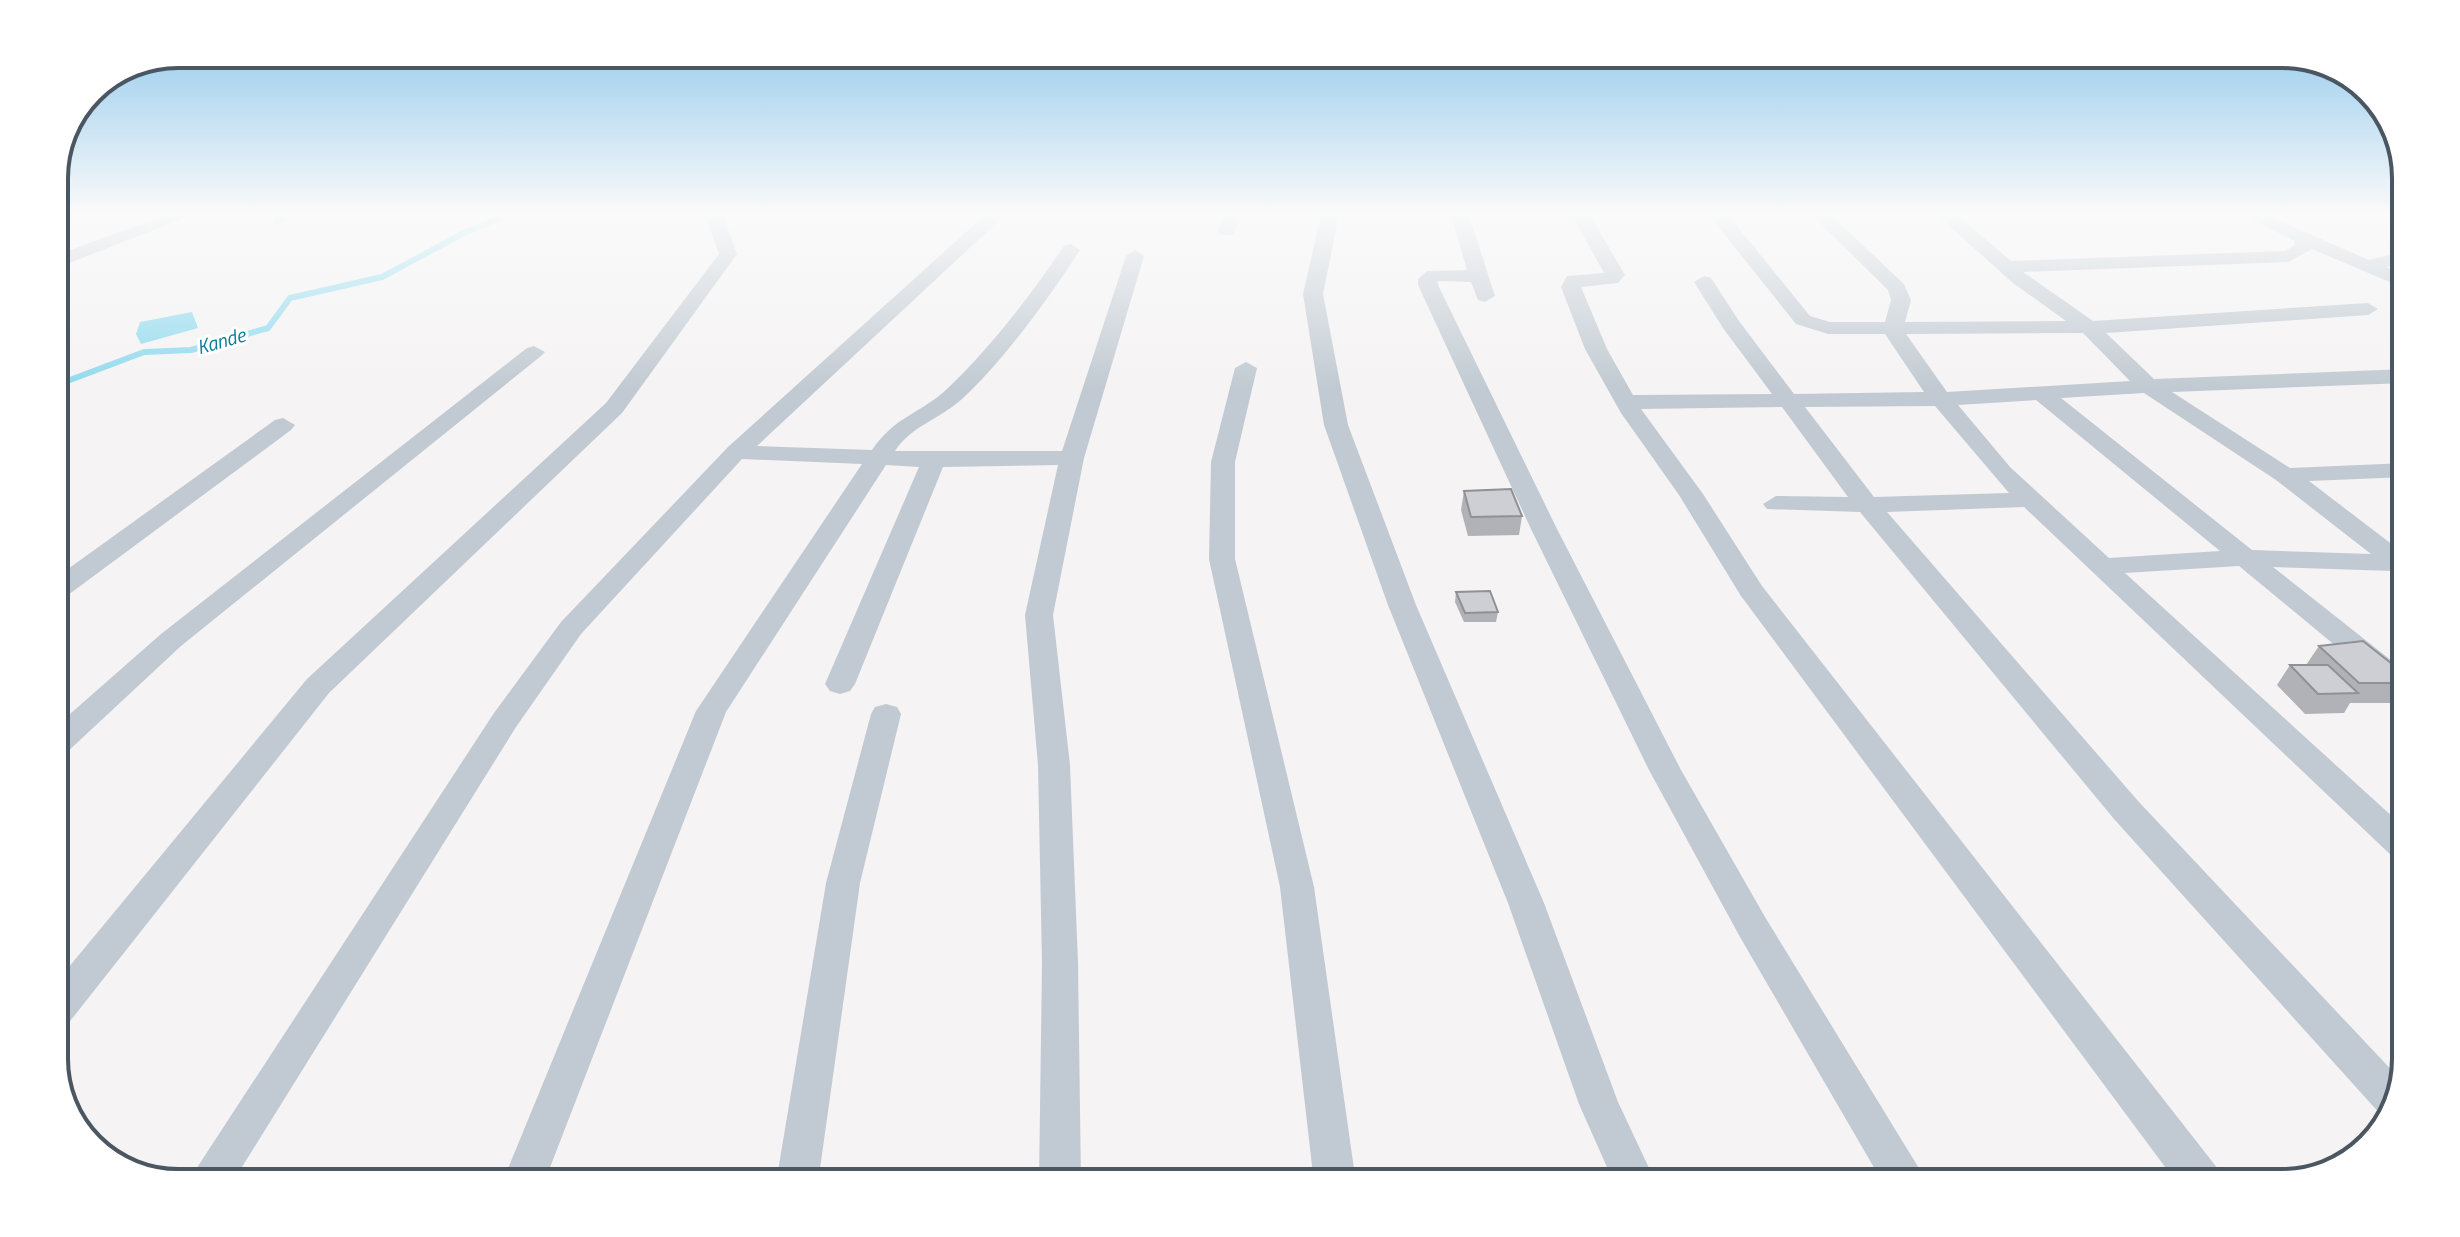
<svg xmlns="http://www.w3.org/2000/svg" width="2460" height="1237" font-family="'Titillium Web',sans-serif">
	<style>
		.water { fill: #90daee }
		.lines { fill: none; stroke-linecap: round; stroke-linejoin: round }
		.stream { stroke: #90daee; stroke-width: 6 }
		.minor { fill: #c1cad2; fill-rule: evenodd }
		.wall { fill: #b0b2b7 }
		.building { fill: #cdcfd5; stroke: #909195; stroke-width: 2 }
		.labels { text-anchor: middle; stroke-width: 6; stroke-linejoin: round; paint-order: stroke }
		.far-water-label { font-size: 20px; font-style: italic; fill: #0c7c9b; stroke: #fff }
		.rim { fill: none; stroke: #4a5661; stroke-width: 4 }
	</style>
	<rect width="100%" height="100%" fill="#f5f3f3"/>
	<path class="water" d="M192 312 198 328 141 344 136 334 140 322Z"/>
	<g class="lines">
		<path class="stream" d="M54 386 144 352 191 350 268 328 290 298 382 277 464 233 507 215"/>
		<g class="minor">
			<path d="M54 215H78L54 226Z"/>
			<path d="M166 215H192L54 269V256Z"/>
			<path d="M273 215H296L279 224 273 223Z"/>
			<path d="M705 215H723L737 254 622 413 329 693 67 1025 54 1029V985L307 679 606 403 719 254Z"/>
			<path d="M985 215H1005L757 446 872 450C895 416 920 414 947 389 991 347 1030 296 1064 246L1071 244 1080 250C1050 297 1003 361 962 399 940 419 911 426 895 451H1062L1126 256 1135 250 1144 256 1084 458 1053 615 1070 765 1078 963 1081 1183H1039L1042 963 1038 765 1025 615 1058 465 943 467 855 684 850 691 840 694 830 691 825 684 919 467 886 465 726 712 544 1183H502L696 711 862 464 742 459 581 634 516 727 232 1183H187L494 713 561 622 728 447Z"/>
			<path d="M1224 215H1242L1233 235H1221L1218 231Z"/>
			<path d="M1321 215H1339L1323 294 1348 425 1416 605 1544 903 1618 1102 1656 1183H1614L1579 1104 1508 903 1388 605 1324 425 1303 294Z"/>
			<path d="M1451 215H1469L1495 296 1485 302 1478 300 1471 282 1438 281V285L1557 529 1681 770 1765 917 1928 1183H1883L1740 937 1649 770 1531 529 1418 285V279L1427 271 1467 270Z"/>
			<path d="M1572 215H1590L1625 275 1618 283 1581 287 1607 349 1633 395 1772 394 1723 328 1694 282 1704 276 1711 278 1739 321 1794 394 1924 392 1885 334H1828L1796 324 1709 215H1728L1810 316 1830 322H1885L1891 300 1888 290 1812 215H1831L1904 284 1911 300 1905 322 2066 321 2013 283 1937 215H1957L2011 261 2285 251 2294 246 2295 241 2242 215H2266L2369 260 2406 251V263L2386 267 2406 276V289L2312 249 2288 262 2023 272 2093 321 2368 303 2378 309 2368 315 2106 333 2154 379 2406 369V383L2172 392 2290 468 2406 463V477L2309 481 2406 555V576L2393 571 2273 567 2406 672V698L2395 695 2239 566 2125 573 2406 829V862L2394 858 2024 507 1887 512 2138 801 2401 1080 2389 1119 2382 1116 2114 819 1860 512 1767 509 1763 504 1776 496 1848 497 1782 407 1641 409 1703 494 1762 586 2218 1169 2224 1183H2177L1741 596 1679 495 1621 413 1585 349 1561 287 1567 276 1604 273ZM2083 333 2130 381 1947 392 1906 334ZM2144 393 2276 480 2371 554 2252 550 2061 398ZM2036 400 2220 551 2109 558 2010 467 1958 405ZM1935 406 2009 493 1874 497 1805 407Z"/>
			<path d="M534 346 545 352 541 356 181 646 65 754 54 757V728L161 634 527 348Z"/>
			<path d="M1246 362 1257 368 1235 462V559L1314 887 1356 1183H1314L1280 887 1209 559 1211 462 1235 368Z"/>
			<path d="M283 418 295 425 291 430 64 598 54 600V579L275 420Z"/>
			<path d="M886 704 897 707 901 714 860 883 818 1183H776L826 883 871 714 875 707Z"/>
		</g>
	</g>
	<g class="wall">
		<path d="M1464 491 1522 516 1519 535 1468 536 1461 510Z"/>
		<path d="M1456 592 1498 612 1496 622H1464L1455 602Z"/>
		<path d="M2319 646 2406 675V695L2400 703H2350L2344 713 2305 714 2277 685 2290 665H2306Z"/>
	</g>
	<g class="building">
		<path d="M1511 489 1522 516 1471 517 1464 491Z"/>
		<path d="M1490 591 1498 612 1465 613 1456 592Z"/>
		<path d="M2363 641 2406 675V683H2359L2319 646Z"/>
		<path d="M2290 665H2328L2358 693 2318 694Z"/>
	</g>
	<linearGradient id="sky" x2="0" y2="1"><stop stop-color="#85c3ea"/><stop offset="0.55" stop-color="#fafafa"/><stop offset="1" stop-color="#fafafa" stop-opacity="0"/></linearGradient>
	<rect width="2460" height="388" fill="url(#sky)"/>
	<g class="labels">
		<g class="far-water-label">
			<text transform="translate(221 341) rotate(-16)" y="7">Kande</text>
		</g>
	</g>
	<path d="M0 0H2460V1237H0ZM178 68H2282A110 110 0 0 1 2392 178V1059A110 110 0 0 1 2282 1169H178A110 110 0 0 1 68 1059V178A110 110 0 0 1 178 68Z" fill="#fff" fill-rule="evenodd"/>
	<path class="rim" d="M178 68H2282A110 110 0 0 1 2392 178V1059A110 110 0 0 1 2282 1169H178A110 110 0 0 1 68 1059V178A110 110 0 0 1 178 68Z"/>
</svg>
